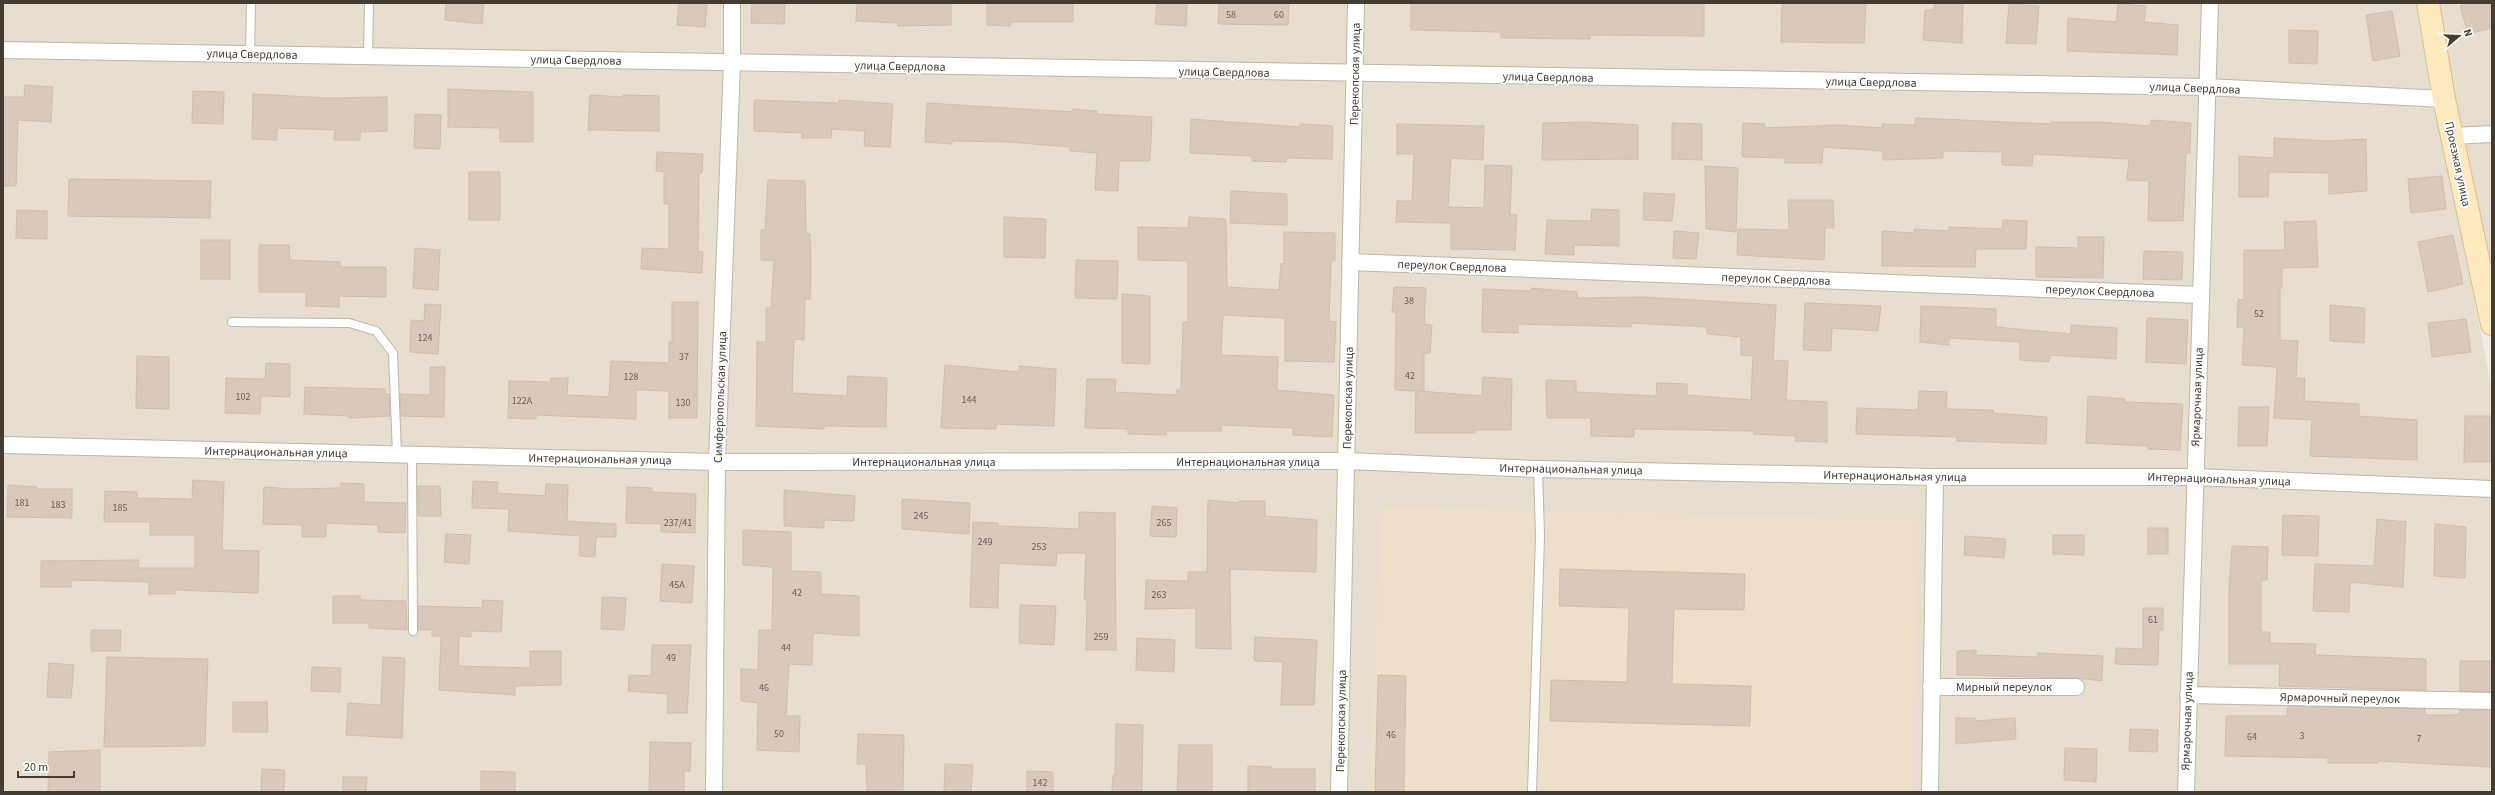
<svg xmlns="http://www.w3.org/2000/svg" width="2495" height="795" font-family="'Source Sans 3',sans-serif">
	<style>
		.residential { fill: #e7ded0 }
		.education { fill: #ede0cb }
		.building { fill: #d8c9ba; stroke: #d0beaa }
		.lines { fill: none; stroke-linecap: round; stroke-linejoin: round }
		.service-casing { stroke: #c1b6a7; stroke-width: 10 }
		.minor-casing { stroke: #c1b6a7; stroke-width: 18 }
		.secondary-casing { stroke: #d6bd8e; stroke-width: 24 }
		.service { stroke: #fff; stroke-width: 8 }
		.minor { stroke: #fff; stroke-width: 16 }
		.secondary { stroke: #ffeac0; stroke-width: 22 }
		.labels { text-anchor: middle; stroke-width: 3.5; stroke-linejoin: round; paint-order: stroke }
		.number-label { font-size: 10px; fill: #695f54 }
		.street-label { font-size: 12px; fill: #443c32; stroke: #fff }
	</style>
	<rect width="100%" height="100%" fill="#f3ece2"/>
	<g class="residential">
		<path d="M3 3H2418L2432 85 2492 390V792H3Z"/>
		<path d="M2437 3H2492V286L2456 112Z"/>
	</g>
	<path class="education" d="M1382 507 1919 520 1912 792H1369Z"/>
	<g class="building">
		<path d="M446 3H484L482 24 445 20Z"/>
		<path d="M679 3H707L705 27 677 25Z"/>
		<path d="M752 3H785L784 24 751 23Z"/>
		<path d="M857 3H951V25L898 26V23L856 21Z"/>
		<path d="M987 3H1073V22H1010V26L987 25Z"/>
		<path d="M1157 3H1187L1186 26 1155 24Z"/>
		<path d="M1219 3H1289L1288 25 1218 24Z"/>
		<path d="M1411 3H1704V36L1590 35V39L1501 38V32L1411 30Z"/>
		<path d="M1782 3H1866L1864 43 1781 42Z"/>
		<path d="M1934 3H1963L1962 43 1923 40 1925 10H1934Z"/>
		<path d="M2471 3H2492V28L2468 34 2460 6Z"/>
		<path d="M2009 4 2039 6 2036 44 2006 43Z"/>
		<path d="M2118 4 2146 6 2144 22 2178 25 2177 55 2067 51 2068 18 2116 22Z"/>
		<path d="M2392 11 2400 56 2373 61 2366 15Z"/>
		<path d="M2289 30 2318 31 2317 64 2289 63Z"/>
		<path d="M25 85 53 87 51 122 18 120 16 186H3V97H24Z"/>
		<path d="M448 89 533 92V142H500V128L448 127Z"/>
		<path d="M193 91 224 92 223 124 192 123Z"/>
		<path d="M253 94 328 98 387 97V131L360 132V140H334L335 130 277 128V140L252 139Z"/>
		<path d="M590 95 623 97V95L659 96V131L588 130Z"/>
		<path d="M754 100 839 103V100L893 104 890 147 864 146 865 131 832 129 831 138H802V133L754 131Z"/>
		<path d="M927 103 1072 112 1073 109 1097 111V114L1152 117 1150 161H1119L1118 191 1095 190 1097 153 1070 151 1071 147 1008 142 952 141V144L925 142Z"/>
		<path d="M415 114 441 115 440 149 414 148Z"/>
		<path d="M1915 118 2051 124V122H2100L2150 126 2151 120 2191 123 2190 153H2186L2183 221H2148L2149 181 2127 180 2129 159 2033 154 2032 166 2002 165V152L1943 151V158L1883 160V151L1823 147 1822 163H1785V158L1742 157 1743 123 1765 124V128L1839 125 1882 128V124L1915 125Z"/>
		<path d="M1191 119 1300 127V124L1333 126 1332 159 1286 158V162L1252 161V156L1190 153Z"/>
		<path d="M1585 122 1638 125V159L1542 160 1543 123Z"/>
		<path d="M1672 123 1702 124V160L1672 159Z"/>
		<path d="M1397 124 1484 126 1483 160 1451 158 1448 207 1484 208 1485 165 1512 166 1510 215H1517L1515 250 1451 249V223L1396 222 1397 201H1412L1414 154H1397Z"/>
		<path d="M2274 138 2328 141 2366 139 2367 191 2329 194V173L2269 172 2268 197H2239V156L2274 158Z"/>
		<path d="M657 152 703 154 702 173H699L698 251 703 252 702 273 641 269 642 248 669 249V204H664V172L656 171Z"/>
		<path d="M1705 166 1738 168 1736 232 1706 229Z"/>
		<rect x="469" y="172" width="31" height="48"/>
		<path d="M2442 176 2446 209 2411 213 2408 179Z"/>
		<path d="M69 179 211 181 210 218 68 216Z"/>
		<path d="M768 180 805 181 806 234H810L811 272 810 299H805L804 340 794 339 792 393 847 396 848 376 887 378 886 427 824 426V429L756 426 757 342H766V308H771L774 261 761 260V230H765Z"/>
		<path d="M1231 191 1287 194V225L1230 223Z"/>
		<path d="M1644 193 1675 194 1672 221 1643 220Z"/>
		<path d="M1788 200H1833L1834 228H1825L1824 260 1737 255 1738 229 1789 230Z"/>
		<path d="M1592 209 1619 210V246L1574 245V255L1545 254 1547 220 1591 221Z"/>
		<path d="M17 210 47 211V239L16 238Z"/>
		<path d="M1004 217 1046 219 1045 258 1004 257Z"/>
		<path d="M1189 217 1226 219 1227 287 1279 290 1281 263 1284 264V232L1335 233V261H1331L1329 321 1336 322 1334 362 1285 361V318L1223 315 1221 355 1278 357 1277 390 1334 395 1332 437 1293 435V428L1221 425 1222 431H1166V435L1128 434V429L1085 428 1087 379H1116L1115 392 1176 395 1177 390H1181L1183 322H1188V261L1138 260V227L1188 228Z"/>
		<path d="M2003 220 2027 221 2026 249H1976L1975 267 1882 266V231L1914 233V229L1949 231V227L2002 229Z"/>
		<path d="M2316 221 2318 267 2282 268V288H2280V340L2298 341 2296 378H2305L2304 401 2359 404V416L2417 420V460L2310 456 2312 420 2274 418 2277 367 2242 365 2244 327H2237L2238 299 2244 300V250H2285L2284 222Z"/>
		<path d="M1674 231 1699 233 1696 259 1673 258Z"/>
		<path d="M2453 235 2463 284 2428 292 2418 242Z"/>
		<path d="M2078 237H2104L2103 278 2036 277V247L2078 248Z"/>
		<rect x="201" y="240" width="29" height="39"/>
		<path d="M259 245H289L290 260 340 262V267H386V297L339 296V307L306 306V292H259Z"/>
		<path d="M415 248 440 250 438 290 413 288Z"/>
		<path d="M2144 251 2183 252 2182 280 2143 279Z"/>
		<path d="M1076 260 1118 261 1117 299 1075 298Z"/>
		<path d="M1394 287 1426 288 1424 324 1432 325 1430 353H1424V391H1419L1482 396 1483 377 1512 379 1511 430H1475V433H1415L1416 391 1395 390 1396 312H1392Z"/>
		<path d="M1531 288 1577 292V298L1644 297 1776 305 1773 360 1788 361 1786 400 1827 402V442L1795 441 1796 436 1753 434 1754 431 1634 429V437L1591 436V418H1547L1546 380 1576 381V392L1656 396 1657 383 1687 384V395L1751 400 1753 356 1741 355V337L1707 334V327L1631 323V327L1518 324V333L1482 332 1483 289 1531 291Z"/>
		<path d="M1122 294 1150 296V364L1122 363Z"/>
		<path d="M672 302H698L697 418H669V391L636 390V419L536 415V419L508 418 509 381 551 382V378H568L567 395 609 397 611 361 669 363V342H672Z"/>
		<path d="M1805 303 1881 306 1878 331 1832 328 1831 351 1803 350Z"/>
		<path d="M425 304 441 305 438 354 410 352 411 320 424 321Z"/>
		<path d="M2330 305 2365 308 2364 343 2330 341Z"/>
		<path d="M1921 306 1996 309V327L2071 334V325L2117 328 2116 359 2050 355 2049 362 2020 360V342L1949 338V345L1920 342Z"/>
		<path d="M2147 318 2188 320 2186 364 2146 362Z"/>
		<path d="M2466 319 2471 352 2432 357 2428 323Z"/>
		<path d="M137 356 169 357V409L136 408Z"/>
		<path d="M266 363 290 364V397L261 396 260 414 225 413 226 378 265 379Z"/>
		<path d="M945 365 1019 372V366L1056 369 1054 426 996 424V429L941 428Z"/>
		<path d="M430 367H445L444 417 401 416 400 394 430 395Z"/>
		<path d="M305 387 385 389V394H389L390 416 349 418V416L304 414Z"/>
		<path d="M1919 391 1947 392 1946 409 1993 410V413L2047 417 2046 444 1957 441V437L1856 434 1857 408 1918 410Z"/>
		<path d="M2088 396 2125 399V402L2183 404 2180 450 2148 449V446L2086 443Z"/>
		<path d="M2239 407H2269L2267 446H2238Z"/>
		<path d="M2465 416H2492V462H2464Z"/>
		<path d="M193 480 224 482 222 550 259 551 258 593 175 590V594H149V582L71 580V587H41V561L139 560 138 568H195V535H150V522H104L105 491 137 492V498L192 499Z"/>
		<path d="M473 481 498 482 497 493 545 496 546 484 568 485 567 521 616 524V537H596L595 557 579 556 580 536 508 531 509 509 472 508Z"/>
		<path d="M341 483 364 484V502L406 503 405 533 378 532V525L326 523V537H302V525L263 524 264 487 291 489 341 488Z"/>
		<path d="M8 485 37 487V489H72V518L7 517Z"/>
		<path d="M418 486H440L441 516H418Z"/>
		<path d="M627 487 652 488V492L696 494 695 533 661 532V524L626 523Z"/>
		<path d="M784 490 855 496 854 521 824 520V528L784 526Z"/>
		<path d="M902 499 970 503 969 534 902 529Z"/>
		<path d="M1208 500 1239 503V501H1265V516L1317 520 1316 572 1230 569 1231 649 1196 648V608L1145 609 1146 580 1188 581V572H1207Z"/>
		<path d="M1152 506 1177 508 1176 537 1150 536Z"/>
		<path d="M1079 512 1115 513 1116 650H1086L1087 600 1084 599 1086 553H1057L1056 566 999 563 998 608 970 607 973 522 998 523V526L1079 529Z"/>
		<path d="M2283 515 2319 516 2318 556 2282 555Z"/>
		<path d="M2377 519 2406 522 2403 587 2350 582 2349 612 2313 611 2315 564 2374 566Z"/>
		<path d="M2435 524 2466 527 2465 578 2434 576Z"/>
		<rect x="2148" y="528" width="20" height="26"/>
		<path d="M743 530 791 532V571L821 572V594L859 596V636L813 633 812 665 789 664 786 716H800L799 752 757 750 758 703 741 701V669L758 670 759 630H772L773 567 743 565Z"/>
		<path d="M446 534 471 535 469 564 444 562Z"/>
		<path d="M2053 535H2084V555L2053 554Z"/>
		<path d="M1965 536 2006 539 2004 558 1964 555Z"/>
		<path d="M2232 546 2268 547 2267 580H2261V632H2270V643L2316 644 2315 655 2426 659V690L2279 686 2280 664H2229V590Z"/>
		<path d="M662 564 694 566 692 603 660 601Z"/>
		<path d="M1560 569 1745 574 1744 610 1674 609 1672 684 1751 686 1750 726 1550 721 1551 680 1627 682 1629 608 1559 606Z"/>
		<path d="M333 596H360V600L406 601 407 630 369 628V623H333Z"/>
		<path d="M602 597 626 598 624 630 601 629Z"/>
		<path d="M483 600 503 601 501 632 471 631V637L459 636 458 666 530 668V651H561V685L515 686V695L439 690 441 636H432V630H418V606L482 608Z"/>
		<path d="M1020 605 1056 606 1054 645 1019 643Z"/>
		<path d="M2143 608H2163V630H2159L2158 665 2115 664 2116 648 2143 649Z"/>
		<path d="M91 630H121L120 651H91Z"/>
		<path d="M1255 637 1317 640 1314 705H1281L1283 662 1254 661Z"/>
		<path d="M1137 638 1175 640 1174 672 1136 670Z"/>
		<path d="M652 645H691L687 713H667L668 694 628 691 629 675 651 676Z"/>
		<path d="M1976 650V655L2038 657V653L2103 656 2102 681 2076 678 1957 675V651Z"/>
		<path d="M107 657 208 659 205 746 104 747Z"/>
		<path d="M383 657 405 658 402 738 346 735 348 703 381 705Z"/>
		<path d="M2460 661H2492V692L2460 691Z"/>
		<path d="M49 663 74 665 71 698 47 697Z"/>
		<path d="M312 667 341 668 340 692 311 691Z"/>
		<path d="M1378 675 1406 676 1404 792H1375Z"/>
		<path d="M233 702H267L268 732H233Z"/>
		<path d="M2288 706 2425 709V715H2455L2460 713V710H2492V767L2378 761V763H2328V758L2225 756 2226 716H2287Z"/>
		<path d="M1956 718H1975V721L2015 718 2016 739 1956 744Z"/>
		<path d="M1116 724 1143 725 1142 792H1112L1113 775H1115Z"/>
		<path d="M2130 729 2158 730 2157 752 2129 751Z"/>
		<path d="M858 734 904 735 903 792H867L866 764H857Z"/>
		<path d="M650 742 691 743 690 771H684V792H649Z"/>
		<path d="M1179 745H1212V792H1177Z"/>
		<path d="M2065 748 2097 749 2096 782 2064 780Z"/>
		<path d="M100 750V792H48L49 752Z"/>
		<path d="M945 764 973 765 971 792H944Z"/>
		<path d="M1248 766 1272 767V769H1315V792H1248Z"/>
		<path d="M262 769 285 770 284 792H261Z"/>
		<path d="M481 771 515 772V792H481Z"/>
		<path d="M1027 771 1053 772V792H1027Z"/>
		<path d="M343 777H367L366 792H343Z"/>
	</g>
	<g class="lines">
		<defs>
			<g id="service">
				<path d="M250 54 251 3"/>
				<path d="M368 57 369 3"/>
				<path d="M232 322 349 323 376 331 393 353 397 454"/>
				<path d="M412 455 413 631"/>
				<path d="M1532 792 1540 536 1538 469"/>
			</g>
			<g id="minor">
				<path d="M3 50 2206 87 2444 99"/>
				<path d="M2452 136 2492 134"/>
				<path d="M1350 262 2201 295"/>
				<path d="M3 445 717 462 1347 461 1538 469 1935 477H2194L2492 489"/>
				<path d="M1931 687H2076"/>
				<path d="M2188 695 2492 701"/>
				<path d="M714 792 717 462 732 63V3"/>
				<path d="M1339 792 1356 3"/>
				<path d="M1930 792 1935 477"/>
				<path d="M2186 792 2210 3"/>
			</g>
			<path id="secondary" d="M2428 3 2444 99 2492 324"/>
		</defs>
		<use href="#service" class="service-casing"/>
		<use href="#minor" class="minor-casing"/>
		<use href="#secondary" class="secondary-casing"/>
		<use href="#service" class="service"/>
		<use href="#minor" class="minor"/>
		<use href="#secondary" class="secondary"/>
	</g>
	<g class="labels">
		<g class="number-label">
			<text x="1231" y="18">58</text>
			<text x="1279" y="18">60</text>
			<text x="1409" y="304">38</text>
			<text x="2259" y="317">52</text>
			<text x="425" y="341">124</text>
			<text x="684" y="360">37</text>
			<text x="1410" y="379">42</text>
			<text x="631" y="380">128</text>
			<text x="243" y="400">102</text>
			<text x="969" y="403">144</text>
			<text x="522" y="404">122А</text>
			<text x="683" y="406">130</text>
			<text x="22" y="506">181</text>
			<text x="58" y="508">183</text>
			<text x="120" y="511">185</text>
			<text x="921" y="519">245</text>
			<text x="678" y="526">237/41</text>
			<text x="1164" y="526">265</text>
			<text x="985" y="545">249</text>
			<text x="1039" y="550">253</text>
			<text x="677" y="588">45А</text>
			<text x="797" y="596">42</text>
			<text x="1159" y="598">263</text>
			<text x="2153" y="623">61</text>
			<text x="1101" y="640">259</text>
			<text x="786" y="651">44</text>
			<text x="671" y="661">49</text>
			<text x="764" y="691">46</text>
			<text x="779" y="737">50</text>
			<text x="1391" y="738">46</text>
			<text x="2302" y="739">3</text>
			<text x="2252" y="740">64</text>
			<text x="2419" y="742">7</text>
			<text x="1040" y="786">142</text>
		</g>
		<g class="street-label">
			<text transform="translate(252 54) rotate(1)" y="4">улица Свердлова</text>
			<text transform="translate(576 60) rotate(1)" y="4">улица Свердлова</text>
			<text transform="translate(900 66) rotate(1)" y="4">улица Свердлова</text>
			<text transform="translate(1224 72) rotate(1)" y="4">улица Свердлова</text>
			<text transform="translate(1355 74) rotate(-89)" y="4">Перекопская улица</text>
			<text transform="translate(1548 77) rotate(1)" y="4">улица Свердлова</text>
			<text transform="translate(1871 82) rotate(1)" y="4">улица Свердлова</text>
			<text transform="translate(2195 88) rotate(2)" y="4">улица Свердлова</text>
			<text transform="translate(2458 164) rotate(78)" y="4">Проезжая улица</text>
			<text transform="translate(1452 266) rotate(2)" y="4">переулок Свердлова</text>
			<text transform="translate(1776 279) rotate(2)" y="4">переулок Свердлова</text>
			<text transform="translate(2100 291) rotate(2)" y="4">переулок Свердлова</text>
			<text transform="translate(720 397) rotate(-88)" y="4">Симферопольская улица</text>
			<text transform="translate(2197 397) rotate(-88)" y="4">Ярмарочная улица</text>
			<text transform="translate(1348 398) rotate(-89)" y="4">Перекопская улица</text>
			<text transform="translate(276 452) rotate(1)" y="4">Интернациональная улица</text>
			<text transform="translate(600 459) rotate(1)" y="4">Интернациональная улица</text>
			<text x="924" y="466">Интернациональная улица</text>
			<text x="1248" y="466">Интернациональная улица</text>
			<text transform="translate(1571 469) rotate(1)" y="4">Интернациональная улица</text>
			<text transform="translate(1895 476) rotate(1)" y="4">Интернациональная улица</text>
			<text transform="translate(2219 479) rotate(2)" y="4">Интернациональная улица</text>
			<text x="2004" y="691">Мирный переулок</text>
			<text transform="translate(2340 698) rotate(1)" y="4">Ярмарочный переулок</text>
			<text transform="translate(1341 721) rotate(-89)" y="4">Перекопская улица</text>
			<text transform="translate(2187 721) rotate(-88)" y="4">Ярмарочная улица</text>
		</g>
	</g>
	<rect width="2495" height="795" fill="none" stroke="#443c32" stroke-width="8"/>
	<g transform="translate(2459 36) rotate(71)" stroke="#ffffff" stroke-width="3" paint-order="stroke">
	<path d="M0-3L7 15L0 10L-7 15Z" fill="#443c32"/>
	<text y="-6" font-size="11" font-weight="bold" text-anchor="middle" fill="#443c32">N</text>
	</g>
	<path d="M18 771v6h56v-6" fill="none" stroke="#443c32" stroke-width="2"/>
	<text x="24" y="771" font-size="12" fill="#443c32" stroke="#ffffff" stroke-width="3" paint-order="stroke">20 m</text>
</svg>
